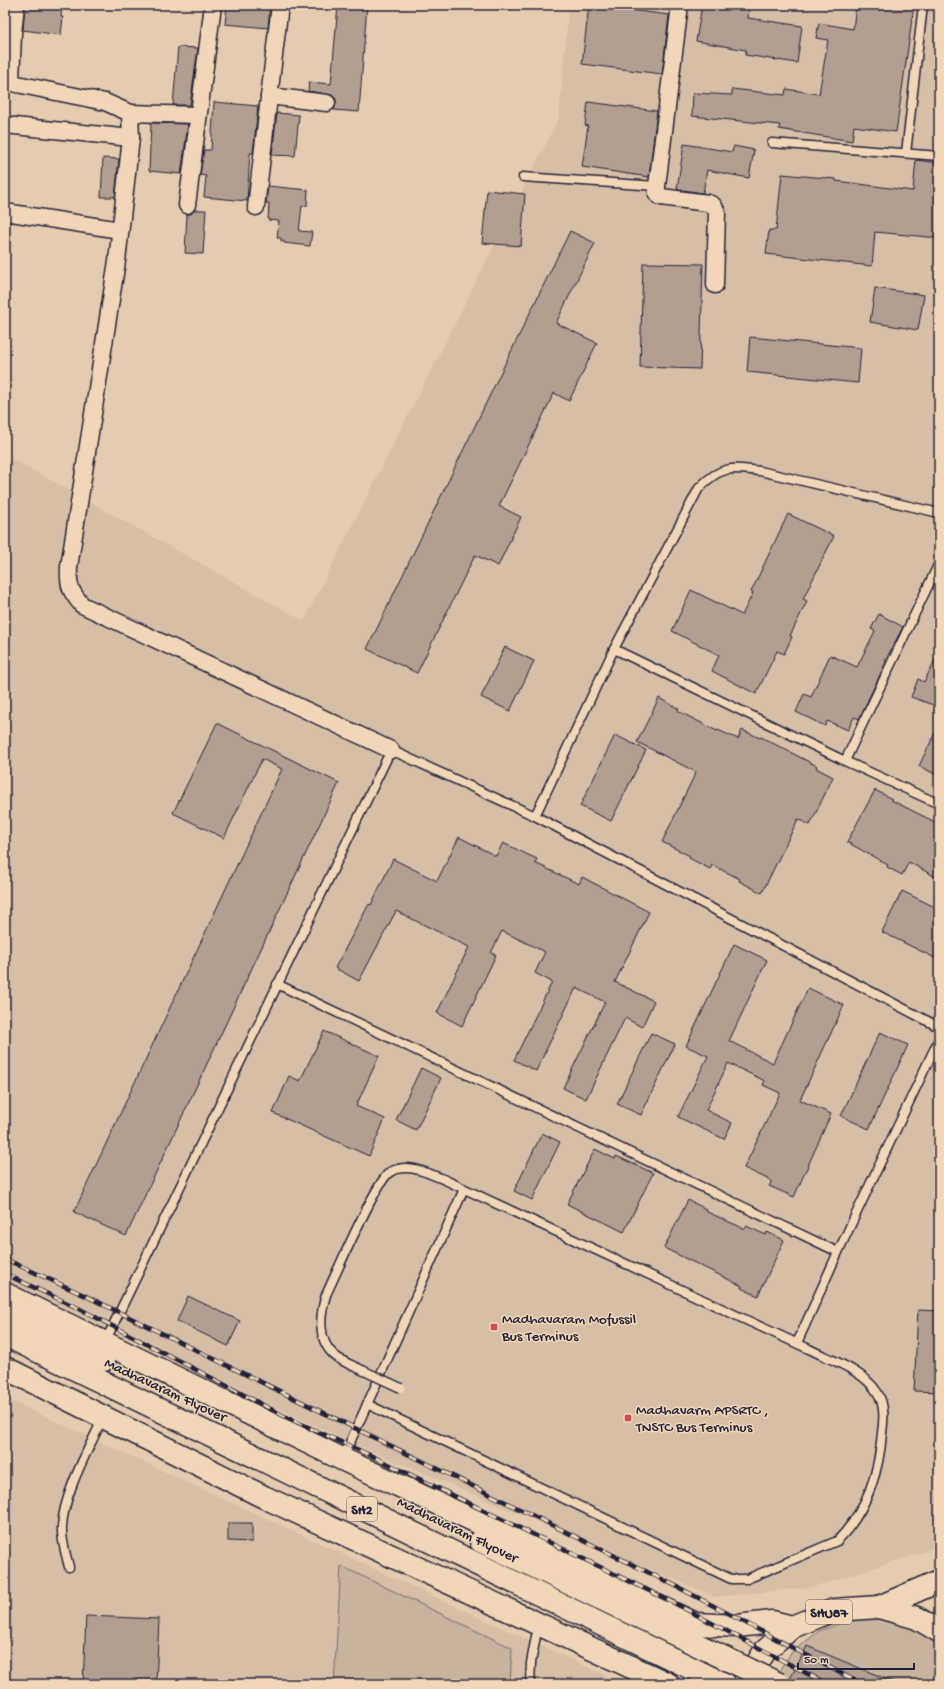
<svg xmlns="http://www.w3.org/2000/svg" width="944" height="1689" font-family="'Gochi Hand',sans-serif">
	<style>
		.built { fill: #d6bea7 }
		.green { fill: #c8b39f; stroke: #756a6d }
		.building { fill: #b29f91; stroke: #22223b }
		.lines { fill: none; stroke-linecap: round; stroke-linejoin: round }
		.service-casing { stroke: #22223b; stroke-width: 11 }
		.minor-casing { stroke: #22223b; stroke-width: 19 }
		.primary-casing { stroke: #22223b; stroke-width: 25 }
		.service { stroke: #f1d7b8; stroke-width: 8 }
		.minor { stroke: #f1d7b8; stroke-width: 16 }
		.primary { stroke: #f1d7b8; stroke-width: 22 }
		.rail-casing { stroke: #22223b; stroke-width: 4.5 }
		.rail { stroke: #f1d7b8; stroke-width: 3; stroke-dasharray: 9; stroke-linecap: butt }
		.service-bridge-casing { stroke: #22223b; stroke-width: 11; stroke-linecap: butt }
		.primary-bridge-casing { stroke: #22223b; stroke-width: 25; stroke-linecap: butt }
		.service-bridge { stroke: #f1d7b8; stroke-width: 8 }
		.primary-bridge { stroke: #f1d7b8; stroke-width: 22 }
		.poi-dot { fill: #d1495b; stroke: #f1d7b8; stroke-width: 1.5 }
		.labels { text-anchor: middle; stroke-width: 3; stroke-linejoin: round; paint-order: stroke }
		.shield { fill: #f1d7b8; stroke: #605860; stroke-width: 1 }
		.shield-label { font-size: 14px; font-weight: bold; fill: #22223b }
		.poi-label { font-size: 15px; fill: #22223b; stroke: #f1d7b8; text-anchor: start }
		.street-label { font-size: 15px; fill: #22223b; stroke: #f1d7b8 }
	</style>
	<rect width="100%" height="100%" fill="#e5ccb0"/>
	<filter id="ink" filterUnits="userSpaceOnUse"><feTurbulence type="fractalNoise" baseFrequency=".025" numOctaves="2"/><feDisplacementMap in="SourceGraphic" scale="8" xChannelSelector="R" yChannelSelector="G"/><feConvolveMatrix kernelMatrix="1 2 1 2 8 2 1 2 1" color-interpolation-filters="sRGB"/></filter>
	<g filter="url(#ink)">
		<g class="built">
			<path d="M569 5H939V1544L926 1551 813 1587 716 1597 348 1441 5 1281V460L16 461 304 621 559 118Z"/>
			<path d="M5 1398 624 1684H5Z"/>
		</g>
		<g class="green">
			<path d="M341 1566 512 1648 510 1684H334Z"/>
			<path d="M853 1619H889L924 1631 939 1642V1684H770L791 1653 819 1631Z"/>
		</g>
		<g class="building">
			<path d="M25 5H62L61 17H63L61 35 23 30Z"/>
			<path d="M227 5H270L268 28 225 24Z"/>
			<path d="M338 5H367L359 112 334 110 336 104V99L332 95 308 91 309 82 331 84Z"/>
			<path d="M589 5 669 15 662 74 582 64Z"/>
			<path d="M702 5H728L749 9 748 18 802 26 797 63 745 55 746 50 696 41Z"/>
			<path d="M856 5H914L896 132 854 126 852 141 779 129 780 125 692 116 693 93 732 95V89L785 95 786 89 819 94 828 40 816 38 819 23 853 29Z"/>
			<path d="M178 47 198 48 190 105H173Z"/>
			<path d="M214 102 258 106 253 153H250L247 201 204 197 206 176 200 175 204 150H211Z"/>
			<path d="M588 102 657 111 649 177 582 167 588 126 585 125Z"/>
			<path d="M277 113 299 115 295 156 272 155Z"/>
			<path d="M151 123 188 124 181 174 149 171Z"/>
			<path d="M684 144 732 152 734 146 754 150 749 178 707 170 703 193 677 189Z"/>
			<path d="M103 158 119 159 115 197H101Z"/>
			<path d="M916 160 939 163V238L875 232 872 266 766 254 769 230H776L782 174 836 179V181L913 191Z"/>
			<path d="M268 186 308 190 307 206H302L299 231 312 232 310 246 284 243V241H281V238H277L279 221 268 220 269 203H266Z"/>
			<path d="M487 190 525 194 521 246 482 243Z"/>
			<path d="M195 210H206L203 254 185 253 187 214H191Z"/>
			<path d="M570 231 595 243 556 323 597 343 569 401 554 393 499 506 521 517 498 566 475 555 417 673 367 649 503 368Z"/>
			<path d="M643 263 703 264 700 369 640 367Z"/>
			<path d="M875 288 924 295 918 330 870 322Z"/>
			<path d="M750 337 861 348 858 383 747 372Z"/>
			<path d="M788 514 834 536 803 599 807 601 790 636 792 637 784 654 777 651 756 694 712 671 719 655 672 631 691 590 742 615 753 593 751 592Z"/>
			<path d="M879 614 903 627 885 661 886 662 859 719 854 717 848 730 827 721 825 726 796 712 804 694 811 697 830 655 857 667 875 631 871 629Z"/>
			<path d="M505 647 534 661 510 711 481 697Z"/>
			<path d="M939 652V707L911 697 918 679 924 682Z"/>
			<path d="M659 698 679 709 678 711 717 731 718 730 738 739 742 730 760 738 761 737 817 766 816 768 833 777 810 825 798 819 762 893 739 881 740 879 712 865 710 869 689 858 690 856 662 842 696 772 637 742Z"/>
			<path d="M217 723 339 783 126 1236 74 1212 282 769 262 759 224 838 173 813Z"/>
			<path d="M939 725V776L919 766Z"/>
			<path d="M615 735 646 750 611 821 580 806Z"/>
			<path d="M875 790 892 799 891 800 939 824V879L909 862 902 875 887 867 888 865 847 842Z"/>
			<path d="M459 837 496 856 503 843 537 859 535 863 579 884 582 877 649 912 615 982 654 1001 642 1027 625 1018 586 1099 563 1088 605 1002 576 988 536 1071 514 1060 552 982 535 973 545 952 502 931 491 953 496 955 462 1026 437 1013 469 947 396 911 359 981 335 968 369 904 371 905 393 859 437 881Z"/>
			<path d="M902 891 939 909V960L882 932Z"/>
			<path d="M734 944 767 960 729 1041 773 1063 808 988 844 1005 800 1100 831 1114 794 1197 769 1186 772 1181 744 1168 780 1093 763 1085 765 1081 728 1063 706 1110 732 1123 724 1139 678 1117 708 1056 686 1046Z"/>
			<path d="M324 1031 379 1056 356 1106 385 1119 369 1156 273 1113 289 1076 300 1081Z"/>
			<path d="M880 1032 908 1045 869 1129 841 1116Z"/>
			<path d="M651 1033 675 1044 641 1115 617 1104Z"/>
			<path d="M421 1068 441 1078 416 1130 396 1120Z"/>
			<path d="M542 1133 560 1142 532 1200 514 1191Z"/>
			<path d="M595 1149 615 1159 616 1156 653 1173 624 1232 567 1204Z"/>
			<path d="M688 1200 706 1209 705 1211 745 1229 746 1226 766 1235 767 1232 784 1240 758 1296 741 1288 742 1286 664 1248Z"/>
			<path d="M188 1296 240 1321 228 1346 177 1321Z"/>
			<path d="M918 1310 939 1311V1392L914 1391Z"/>
			<path d="M228 1523H252V1542L228 1541Z"/>
			<path d="M86 1616 159 1619 156 1684H83Z"/>
			<path d="M807 1646 898 1684H801L790 1679Z"/>
		</g>
		<g class="lines">
			<defs>
				<g id="service">
					<path d="M772 143 939 156"/>
					<path d="M906 153 923 5"/>
					<path d="M523 177 657 186"/>
					<path d="M614 649 845 761 939 804"/>
					<path d="M845 761 939 563"/>
					<path d="M535 816 614 649 699 488C720 466 731 467 760 471L939 513"/>
					<path d="M277 984 838 1252"/>
					<path d="M105 1342 391 750 535 816 939 1027"/>
					<path d="M797 1343 838 1252 939 1039"/>
					<path d="M367 1404 731 1579H747L837 1541C866 1512 879 1473 882 1433 884 1419 885 1404 877 1392 863 1370 831 1360 809 1349 787 1339 766 1329 744 1319 644 1272 544 1226 443 1179"/>
					<path d="M343 1458 464 1189"/>
					<path d="M69 1567C66 1554 61 1540 62 1527 63 1495 89 1448 103 1418"/>
					<path d="M530 1684 531 1663 538 1625"/>
				</g>
				<g id="minor">
					<path d="M16 5 13 34 11 81 17 84 105 102 130 113 131 138 117 261 69 567C68 586 70 591 82 605L391 750"/>
					<path d="M680 5 657 186V194L661 197 708 203 713 205 717 212 715 285"/>
					<path d="M269 96 327 103"/>
					<path d="M130 113 198 115"/>
					<path d="M5 125 131 138"/>
					<path d="M187 205 213 5"/>
					<path d="M256 207 280 5"/>
					<path d="M5 212 120 230"/>
				</g>
				<g id="primary">
					<path d="M5 1294 342 1459 696 1624 737 1626 772 1622 792 1627"/>
					<path d="M5 1314 104 1360"/>
					<path d="M5 1335 724 1684"/>
					<path d="M5 1368 264 1497 668 1684"/>
					<path d="M481 1541 710 1651"/>
					<path d="M879 1607 939 1581"/>
					<path d="M744 1684 765 1651 792 1627 834 1610 879 1607 917 1618 939 1631"/>
				</g>
			</defs>
			<use href="#service" class="service-casing"/>
			<use href="#minor" class="minor-casing"/>
			<use href="#primary" class="primary-casing"/>
			<use href="#service" class="service"/>
			<use href="#minor" class="minor"/>
			<use href="#primary" class="primary"/>
			<defs>
				<g id="rail">
					<path d="M5 1259 86 1296 676 1586 861 1684"/>
					<path d="M5 1274 78 1308 286 1417 372 1456 674 1603 827 1684"/>
				</g>
			</defs>
			<use href="#rail" class="rail-casing"/>
			<use href="#rail" class="rail"/>
			<defs>
				<path id="service-bridge" d="M401 1388C388 1382 375 1376 362 1370 352 1365 342 1362 334 1355 317 1340 320 1314 326 1295 336 1274 376 1181 390 1172 408 1162 427 1173 443 1179"/>
				<path id="primary-bridge" d="M710 1651 779 1684"/>
			</defs>
			<use href="#service-bridge" class="service-bridge-casing"/>
			<use href="#primary-bridge" class="primary-bridge-casing"/>
			<use href="#service-bridge" class="service-bridge"/>
			<use href="#primary-bridge" class="primary-bridge"/>
		</g>
	</g>
	<g class="poi-dot">
		<rect x="490" y="1323" width="8" height="8" rx="2"/>
		<rect x="624" y="1414" width="8" height="8" rx="2"/>
	</g>
	<g class="labels">
		<g class="shield">
			<rect x="347" y="1497" width="30" height="24" rx="3"/>
			<rect x="806" y="1600" width="46" height="24" rx="3"/>
		</g>
		<g class="shield-label">
			<text x="362" y="1514">SH2</text>
			<text x="829" y="1617">SHU87</text>
		</g>
		<g class="poi-label">
			<text x="502" y="1323">Madhavaram Mofussil<tspan x="502" dy="17">Bus Terminus</tspan></text>
			<text x="636" y="1414">Madhavarm APSRTC ,<tspan x="636" dy="17">TNSTC Bus Terminus</tspan></text>
		</g>
		<g class="street-label">
			<text transform="translate(166 1389) rotate(25)" y="5">Madhavaram Flyover</text>
			<text transform="translate(458 1529) rotate(26)" y="5">Madhavaram Flyover</text>
		</g>
	</g>
	<rect width="944" height="1689" fill="none" stroke="#f1d7b8" stroke-width="20"/>
	<rect x="10" y="10" width="924" height="1669" fill="none" stroke="#22223b" stroke-width="1.5" filter="url(#ink)"/>
	<path d="M798 1663v6h116v-6" fill="none" stroke="#22223b" stroke-width="2"/>
	<text x="804" y="1663" font-size="12" fill="#22223b" stroke="#f1d7b8" stroke-width="3" paint-order="stroke">50 m</text>
</svg>
